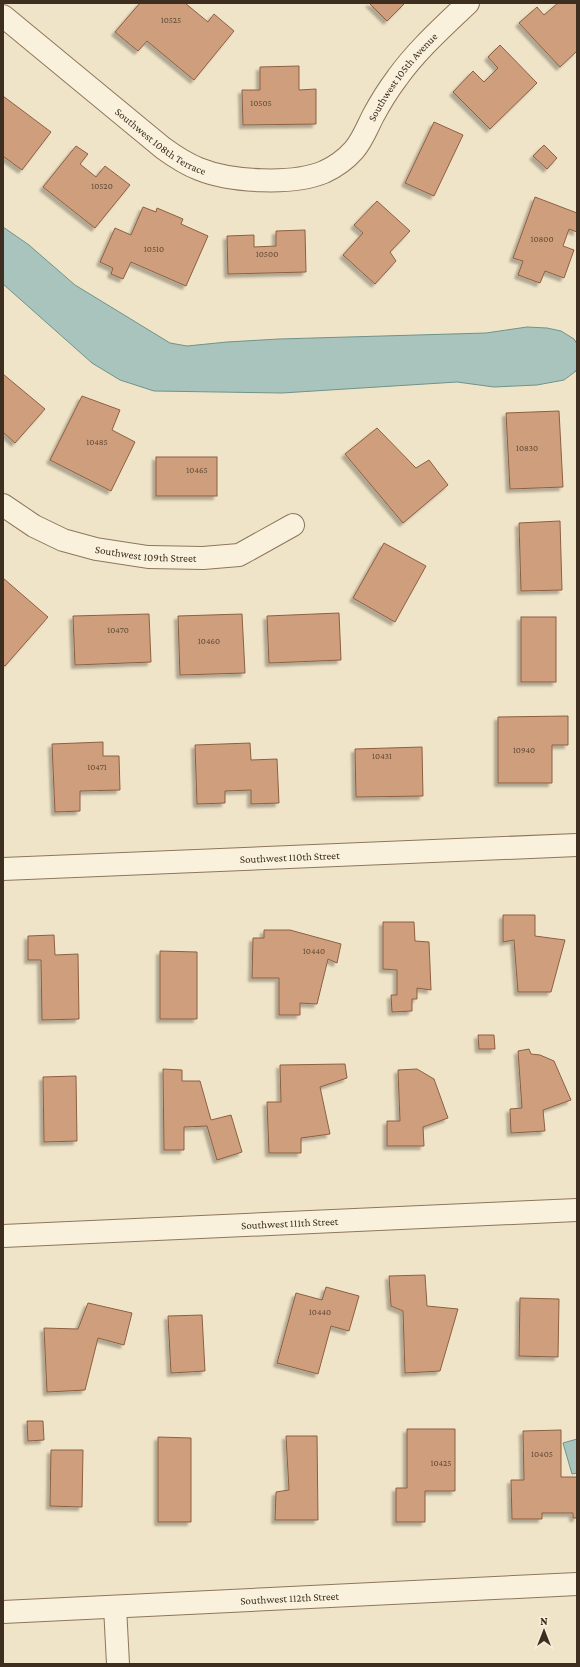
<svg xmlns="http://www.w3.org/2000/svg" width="580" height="1667" font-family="'Crimson Pro',serif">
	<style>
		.water { fill: #a9c4bc; stroke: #6f938a }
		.building { fill: #cf9f7d; stroke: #8d5f41; filter: url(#shadow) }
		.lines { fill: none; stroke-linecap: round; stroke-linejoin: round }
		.minor-casing { stroke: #8d765c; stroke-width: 24 }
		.minor { stroke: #faf1dc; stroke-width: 22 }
		.labels { text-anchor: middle; stroke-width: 4; stroke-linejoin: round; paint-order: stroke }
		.number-label { font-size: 9px; fill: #624a37 }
		.street-label { font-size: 11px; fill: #3d2e20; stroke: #f7eed8 }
	</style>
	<defs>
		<filter id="shadow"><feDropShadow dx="-3.5" dy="3.5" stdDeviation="1" flood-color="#0004"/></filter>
	</defs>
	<rect width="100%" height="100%" fill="#f0e4c8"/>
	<g class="water">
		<path d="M3 227 29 245 75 285 170 343 187 346 227 342 279 339 486 333 527 327 547 328 561 331 574 339 577 344V368L576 371 564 380 537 385 494 387 457 382 282 393 154 391 120 380 92 363 3 284Z"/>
		<path d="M577 1439V1473L572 1474 563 1443Z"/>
	</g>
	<g class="building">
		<path d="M140 3H185L208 22 214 14 234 31 194 80 147 41 138 51 115 32Z"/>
		<path d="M369 3H405L387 21Z"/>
		<path d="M558 3H577V51L560 67 519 23 537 7 544 15Z"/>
		<path d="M500 45 537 83 490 129 453 92 473 71 484 82 498 68 488 57Z"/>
		<path d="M299 66V90L316 89V124L243 125 242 90H260V67Z"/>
		<path d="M3 96 51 132 22 170 3 156Z"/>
		<path d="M434 122 463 135 434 196 405 183Z"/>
		<path d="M544 145 557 158 547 169 533 156Z"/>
		<path d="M76 146 88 154 80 164 96 177 105 166 130 185 95 228 43 187Z"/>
		<path d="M535 197 577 213V232L569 229 563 246 574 250 564 278 545 271 540 283 518 275 523 261 513 258Z"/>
		<path d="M377 201 410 231 390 252 396 261 375 284 343 255 363 233 354 225Z"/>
		<path d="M143 207 156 212 157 208 183 219 181 224 208 236 186 286 131 262 123 279 111 274 113 268 100 262 115 228 131 235Z"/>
		<path d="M305 230 306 272 228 274 227 236 254 235V247L276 246V231Z"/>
		<path d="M3 374 45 409 15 443 3 432Z"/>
		<path d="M82 396 120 410 112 430 135 442 111 491 50 460Z"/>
		<path d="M559 411 563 487 510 489 506 413Z"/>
		<path d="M377 428 416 468 429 460 448 485 403 523 345 454Z"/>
		<rect x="156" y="457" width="61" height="39"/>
		<path d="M560 521 562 590 521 591 519 523Z"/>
		<path d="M384 543 426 566 395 622 353 598Z"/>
		<path d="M3 578 48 617 5 666 3 664Z"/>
		<path d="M339 613 341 660 269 663 267 616Z"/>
		<path d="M149 614 151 662 75 665 73 616Z"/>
		<path d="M242 614 245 673 180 675 178 616Z"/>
		<rect x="521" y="617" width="35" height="65"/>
		<path d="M568 716V745H552V783H498V717Z"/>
		<path d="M103 742V756H119L120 790 80 791V811L55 812 52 744Z"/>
		<path d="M250 743 251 760 277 759 279 803 251 804V790L225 791V803L197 804 195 745Z"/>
		<path d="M422 747 423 796 356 797 355 749Z"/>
		<path d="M503 915H535V936L565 940 551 992H518L514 940 503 942Z"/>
		<path d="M383 922H414L415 941 429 942 431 990 417 988V999H412V1011L392 1012 391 995H397V970L383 969Z"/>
		<path d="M264 930H290L341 944 337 963 328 959 317 1004 300 1003V1015H279V978H252L253 938H264Z"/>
		<path d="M54 935 55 955 78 954 79 1019 42 1020 41 960H28V936Z"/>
		<path d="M160 951 197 952V1019H160Z"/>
		<path d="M478 1035H494L495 1049H479Z"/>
		<path d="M529 1049 531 1054 540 1055 554 1061 571 1100 543 1110 545 1131 511 1133 510 1109 522 1108 518 1051Z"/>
		<path d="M345 1064 347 1078 320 1087 330 1134 301 1138V1153H269L267 1102H281L280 1065Z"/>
		<path d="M163 1069 182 1070V1081H200L211 1120 231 1115 242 1152 217 1160 207 1126 184 1127V1150H164Z"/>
		<path d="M417 1069 434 1079 448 1118 423 1127 424 1146H387V1121H400L398 1070Z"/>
		<path d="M76 1076 77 1141 44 1142 43 1077Z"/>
		<path d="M425 1275 427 1306 458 1309 440 1371 405 1373 403 1311 391 1306 389 1276Z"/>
		<path d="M326 1287 359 1296 349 1331 331 1326 318 1374 277 1363 296 1293 322 1300Z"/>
		<path d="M520 1298 559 1299 558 1357 519 1356Z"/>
		<path d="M88 1303 132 1313 124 1345 98 1338 85 1390 47 1392 44 1328 78 1329Z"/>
		<path d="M202 1315 205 1371 171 1373 168 1316Z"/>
		<path d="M27 1421H43L44 1440 28 1441Z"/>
		<path d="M407 1429H455V1491H425V1522H396V1488H407Z"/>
		<path d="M561 1430V1477H577V1518H573V1513H542V1519H512L511 1480H524L523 1431Z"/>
		<path d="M286 1436H317L318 1520H275L276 1492 289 1490Z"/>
		<path d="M158 1437 191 1438V1522H158Z"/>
		<path d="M51 1450H83L82 1507 50 1506Z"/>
	</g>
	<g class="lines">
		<defs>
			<g id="minor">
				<path id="s1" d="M3 16 163 148C174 156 186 164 199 169 231 182 293 185 324 172 335 167 346 159 354 150 362 141 367 128 373 116 380 103 388 90 397 78 417 50 443 27 468 3"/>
				<path id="s2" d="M3 505 34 526 63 540 96 549 148 557 203 558 239 555 293 525"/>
				<path id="s3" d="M3 869 577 845"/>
				<path id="s4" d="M3 1236 577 1210"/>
				<path d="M115 1607 118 1664"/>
				<path id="s5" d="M3 1612 577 1584"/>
			</g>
		</defs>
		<use href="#minor" class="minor-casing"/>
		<use href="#minor" class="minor"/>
	</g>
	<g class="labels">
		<g class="number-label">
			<text x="171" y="23">10525</text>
			<text x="261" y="106">10505</text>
			<text x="102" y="189">10520</text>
			<text x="542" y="242">10800</text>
			<text x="154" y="252">10510</text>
			<text x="267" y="257">10500</text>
			<text x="97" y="445">10485</text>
			<text x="527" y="451">10830</text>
			<text x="197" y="473">10465</text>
			<text x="118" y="633">10470</text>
			<text x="209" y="644">10460</text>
			<text x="524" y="753">10940</text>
			<text x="382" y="759">10431</text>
			<text x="97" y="770">10471</text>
			<text x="314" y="954">10440</text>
			<text x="320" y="1315">10440</text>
			<text x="542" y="1457">10405</text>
			<text x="441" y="1466">10425</text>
		</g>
		<g class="street-label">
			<text dy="4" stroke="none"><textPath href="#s1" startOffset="502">Southwest 105th Avenue</textPath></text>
			<text dy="4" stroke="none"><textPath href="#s1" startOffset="202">Southwest 108th Terrace</textPath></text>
			<text dy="4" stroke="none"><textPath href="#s2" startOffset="154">Southwest 109th Street</textPath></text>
			<text dy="4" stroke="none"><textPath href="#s3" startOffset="287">Southwest 110th Street</textPath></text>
			<text dy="4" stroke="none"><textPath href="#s4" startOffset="287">Southwest 111th Street</textPath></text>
			<text dy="4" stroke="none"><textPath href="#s5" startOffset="287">Southwest 112th Street</textPath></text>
		</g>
	</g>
	<rect width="580" height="1667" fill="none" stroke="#3d2e20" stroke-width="8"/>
	<g transform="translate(544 1631)" stroke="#f7eed8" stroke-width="3" paint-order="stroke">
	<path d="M0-3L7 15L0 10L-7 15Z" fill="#3d2e20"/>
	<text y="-6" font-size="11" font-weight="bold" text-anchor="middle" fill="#3d2e20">N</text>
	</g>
</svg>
